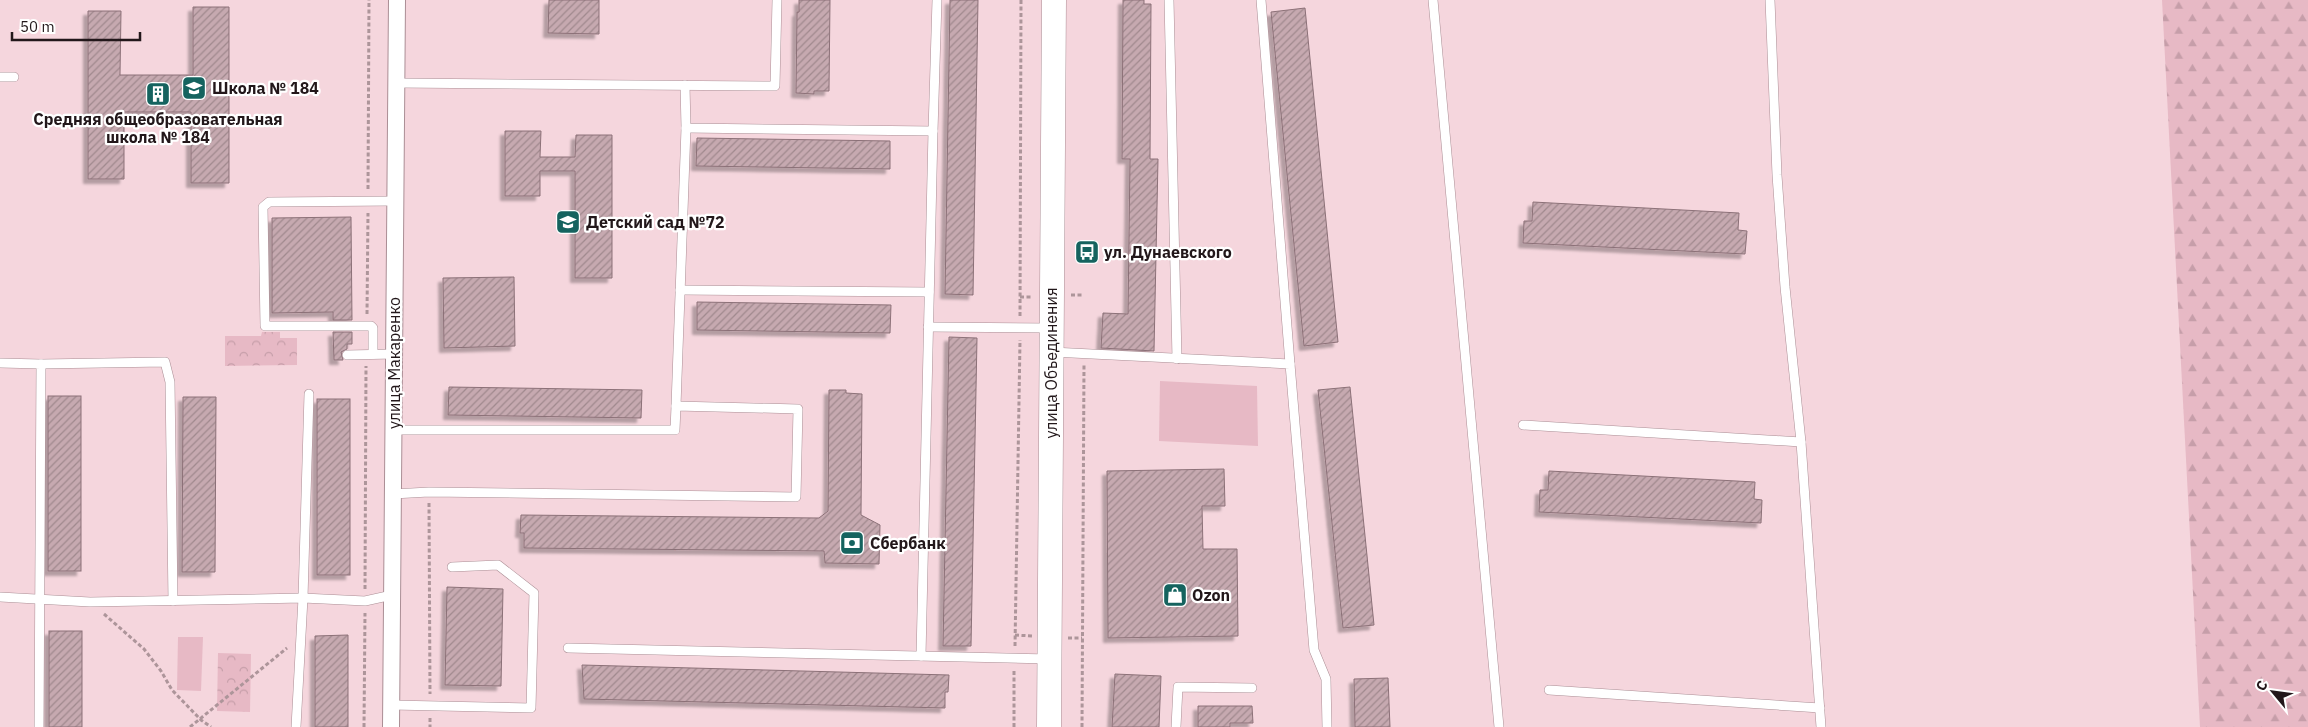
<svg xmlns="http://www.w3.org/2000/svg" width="2308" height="727" font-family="'IBM Plex Sans',sans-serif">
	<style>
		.forest { fill: url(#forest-firs) }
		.park { fill: url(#park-crowns) }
		.pitch { fill: #e7b9c5 }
		.building { fill: url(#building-hatch); stroke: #8c7178; filter: url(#shadow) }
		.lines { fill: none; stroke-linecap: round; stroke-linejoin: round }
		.lane-casing { stroke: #ab8e95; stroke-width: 10 }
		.street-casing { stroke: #ab8e95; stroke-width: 18 }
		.secondary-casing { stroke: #ab8e95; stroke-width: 25 }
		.path { stroke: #ad959a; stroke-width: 3; stroke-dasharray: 4 2.5; stroke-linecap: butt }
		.lane { stroke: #fff; stroke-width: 9 }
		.street { stroke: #fff; stroke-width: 16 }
		.secondary { stroke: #fff; stroke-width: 24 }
		.labels { text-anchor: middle; stroke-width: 4.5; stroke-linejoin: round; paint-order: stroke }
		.poi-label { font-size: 16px; font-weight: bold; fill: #22171a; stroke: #fff; text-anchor: start }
		.street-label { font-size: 16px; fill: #22171a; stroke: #fff }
	</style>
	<defs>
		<pattern id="forest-firs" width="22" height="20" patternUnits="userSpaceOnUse" patternTransform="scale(1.25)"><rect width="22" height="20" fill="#e7b9c5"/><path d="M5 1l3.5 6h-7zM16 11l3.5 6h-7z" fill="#c69ea9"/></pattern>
		<pattern id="park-crowns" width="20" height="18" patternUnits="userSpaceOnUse" patternTransform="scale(1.25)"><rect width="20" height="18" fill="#e7b9c5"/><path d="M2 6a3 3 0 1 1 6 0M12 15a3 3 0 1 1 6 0" fill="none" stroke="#c69ea9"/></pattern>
		<pattern id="building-hatch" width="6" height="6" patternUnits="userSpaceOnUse" patternTransform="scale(1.25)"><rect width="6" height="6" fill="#c6a9b0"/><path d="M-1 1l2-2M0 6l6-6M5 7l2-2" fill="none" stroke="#a0898e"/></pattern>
		<filter id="shadow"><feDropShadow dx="-4.5" dy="4.5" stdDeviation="1" flood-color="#0004"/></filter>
	</defs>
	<rect width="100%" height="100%" fill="#f5d6dd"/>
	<path class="forest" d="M2162 0H2308V727H2200Z"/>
	<g class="park">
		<path d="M262 332H280V338H297V365L225 366V336H261Z"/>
		<path d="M218 653 251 654 250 712 217 711Z"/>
	</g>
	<g class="pitch">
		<path d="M1160 381 1257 386 1258 446 1159 441Z"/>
		<path d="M178 637H203L201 691 177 690Z"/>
	</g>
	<g class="building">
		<path d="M549 0H599V34L548 33Z"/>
		<path d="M799 0H830L829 91H814V94L796 93 797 12H799Z"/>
		<path d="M950 0H978L973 295 945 294Z"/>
		<path d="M1123 0H1144V4H1151L1150 159H1158L1154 351 1101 348 1103 313 1128 314 1130 159H1122Z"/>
		<path d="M193 7H229V183H191V112H124V179H88V11H121L120 75H193Z"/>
		<path d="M1305 8 1338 342 1304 346 1271 12Z"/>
		<path d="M505 131H541L540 157H575L576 135H612V278H575V171H540V196H505Z"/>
		<path d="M697 138 890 141V169L696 166Z"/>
		<path d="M1533 202 1739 213 1738 230 1747 231 1745 254 1523 243 1524 221H1532Z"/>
		<path d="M351 217 352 320H333V312L272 313V218Z"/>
		<path d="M514 277 515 346 444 348 443 278Z"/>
		<path d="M697 302 891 305 890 333 697 330Z"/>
		<path d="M333 332H352V344H347V349L341 352 343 360H334Z"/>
		<path d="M949 337 977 338 971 646H943Z"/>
		<path d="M449 387 642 390 641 418 448 415Z"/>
		<path d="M1350 387 1374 625 1343 628 1318 390Z"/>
		<path d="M829 390H846V393L862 394 861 515 880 525 879 564 825 563 824 551 524 548V533H520L521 515 819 518 828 511Z"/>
		<rect x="48" y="396" width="33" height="175"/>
		<path d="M183 397H216L215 572H182Z"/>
		<rect x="317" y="399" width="33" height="176"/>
		<path d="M1224 469 1225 506H1202L1203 549H1237L1238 636 1108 638 1107 471Z"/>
		<path d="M1549 471 1755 482 1754 499 1762 500 1761 523 1539 512 1540 490H1548Z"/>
		<path d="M447 587 503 589 501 686 445 685Z"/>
		<rect x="49" y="631" width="33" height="96"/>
		<path d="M348 635V727H315V636Z"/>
		<path d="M582 665 949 675 948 692H945V708L584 699Z"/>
		<path d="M1115 674 1161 676 1159 727H1112Z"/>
		<path d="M1388 678 1390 727H1355L1354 679Z"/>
		<path d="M1198 706H1252L1253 723H1230V727H1198Z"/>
	</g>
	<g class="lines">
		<defs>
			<g id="lane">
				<path d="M1169 0 1177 359"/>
				<path d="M1261 0 1290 364"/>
				<path d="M1433 0 1499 727"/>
				<path d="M1770 0 1777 175 1785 287 1801 442 1821 727"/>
				<path d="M0 77H14"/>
				<path d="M396 83 775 86 777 0"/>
				<path d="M685 85 686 128 933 131 937 0"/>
				<path d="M680 290 929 292"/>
				<path d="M928 327 1051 328"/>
				<path d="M1052 352 1290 364 1314 650 1326 679 1327 727"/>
				<path d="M373 354V328L371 326H265L263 207 269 202 395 201"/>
				<path d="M347 355 394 354"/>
				<path d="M0 363 41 364 39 727"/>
				<path d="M41 364 165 362 170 382 173 601"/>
				<path d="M676 406 686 128"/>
				<path d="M1523 425 1801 442"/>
				<path d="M393 494 429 492 796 497 798 409 676 406 675 430H394"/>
				<path d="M0 597 90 602 303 598 365 601 392 595"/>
				<path d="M568 648 1050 659"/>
				<path d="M921 656 933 131"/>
				<path d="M1549 690 1820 708"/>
				<path d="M392 705 531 708 534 593 498 565 452 567"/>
				<path d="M296 727 303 598 309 394"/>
				<path d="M1176 727 1178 687 1252 688"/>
			</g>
			<path id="street" d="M391 727 397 0"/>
			<path id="secondary" d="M1049 727 1054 0"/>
		</defs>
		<use href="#lane" class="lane-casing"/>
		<use href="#street" class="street-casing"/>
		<use href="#secondary" class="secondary-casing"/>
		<g class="path">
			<path d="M368 189 369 0"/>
			<path d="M1071 295H1084"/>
			<path d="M1020 297H1032"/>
			<path d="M367 314 368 213"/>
			<path d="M1020 316 1021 0"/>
			<path d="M429 503 430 694"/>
			<path d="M365 589 366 366"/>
			<path d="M104 614 144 649 161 671 172 690 201 720 211 727"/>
			<path d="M1015 635 1032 636"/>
			<path d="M1068 638H1082"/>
			<path d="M1015 646 1020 340"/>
			<path d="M430 718V727"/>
			<path d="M190 727 287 648"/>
			<path d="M364 727 365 613"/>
			<path d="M1014 727V670"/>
			<path d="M1082 727 1084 365"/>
		</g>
		<use href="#lane" class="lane"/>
		<use href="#street" class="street"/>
		<use href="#secondary" class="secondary"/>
	</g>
	<defs>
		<symbol id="school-square" viewBox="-11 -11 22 22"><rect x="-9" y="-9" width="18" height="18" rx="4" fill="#15635f" stroke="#fff"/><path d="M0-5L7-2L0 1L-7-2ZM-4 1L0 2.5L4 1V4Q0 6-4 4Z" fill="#fff"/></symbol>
		<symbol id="building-square" viewBox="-11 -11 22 22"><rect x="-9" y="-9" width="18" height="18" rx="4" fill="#15635f" stroke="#fff"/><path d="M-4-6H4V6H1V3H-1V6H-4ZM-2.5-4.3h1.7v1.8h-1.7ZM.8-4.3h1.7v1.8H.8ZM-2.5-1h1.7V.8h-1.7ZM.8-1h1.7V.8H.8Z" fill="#fff"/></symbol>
		<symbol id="bus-square" viewBox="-11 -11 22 22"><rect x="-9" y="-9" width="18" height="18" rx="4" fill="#15635f" stroke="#fff"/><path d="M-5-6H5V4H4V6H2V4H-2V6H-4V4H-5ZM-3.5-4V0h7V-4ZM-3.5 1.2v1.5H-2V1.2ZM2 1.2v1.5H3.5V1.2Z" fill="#fff"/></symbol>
		<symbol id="bank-square" viewBox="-11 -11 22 22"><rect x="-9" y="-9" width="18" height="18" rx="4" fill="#15635f" stroke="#fff"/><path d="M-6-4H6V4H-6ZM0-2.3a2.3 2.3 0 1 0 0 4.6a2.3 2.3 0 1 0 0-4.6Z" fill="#fff"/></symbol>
		<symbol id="shop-square" viewBox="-11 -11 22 22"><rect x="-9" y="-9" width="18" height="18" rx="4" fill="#15635f" stroke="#fff"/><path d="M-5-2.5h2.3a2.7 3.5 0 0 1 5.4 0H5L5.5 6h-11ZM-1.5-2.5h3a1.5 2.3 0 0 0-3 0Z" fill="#fff"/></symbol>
	</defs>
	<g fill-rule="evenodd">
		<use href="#school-square" x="180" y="74" width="28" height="28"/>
		<use href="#building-square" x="144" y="80" width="28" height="28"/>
		<use href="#school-square" x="554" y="208" width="28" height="28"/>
		<use href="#bus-square" x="1073" y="238" width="28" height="28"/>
		<use href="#bank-square" x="838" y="529" width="28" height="28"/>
		<use href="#shop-square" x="1161" y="581" width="28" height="28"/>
	</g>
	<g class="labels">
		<g class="poi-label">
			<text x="212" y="94">Школа № 184</text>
			<text x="158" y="125" text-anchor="middle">Средняя общеобразовательная<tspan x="158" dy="18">школа № 184</tspan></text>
			<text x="586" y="228">Детский сад №72</text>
			<text x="1104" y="258">ул. Дунаевского</text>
			<text x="870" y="549">Сбербанк</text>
			<text x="1192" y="601">Ozon</text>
		</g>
		<g class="street-label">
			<text transform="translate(394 363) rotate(-90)" y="6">улица Макаренко</text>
			<text transform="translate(1051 363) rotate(-90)" y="6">улица Объединения</text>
		</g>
	</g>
	<g transform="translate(2273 692) rotate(299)" stroke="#ffffff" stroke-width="4" paint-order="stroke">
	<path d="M0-4L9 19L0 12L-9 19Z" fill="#22171a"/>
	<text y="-8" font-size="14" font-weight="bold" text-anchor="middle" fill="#22171a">С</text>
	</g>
	<path d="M12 32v8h128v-8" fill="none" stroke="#22171a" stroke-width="2.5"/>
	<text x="20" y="32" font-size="15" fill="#22171a" stroke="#ffffff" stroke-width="4" paint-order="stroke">50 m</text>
</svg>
